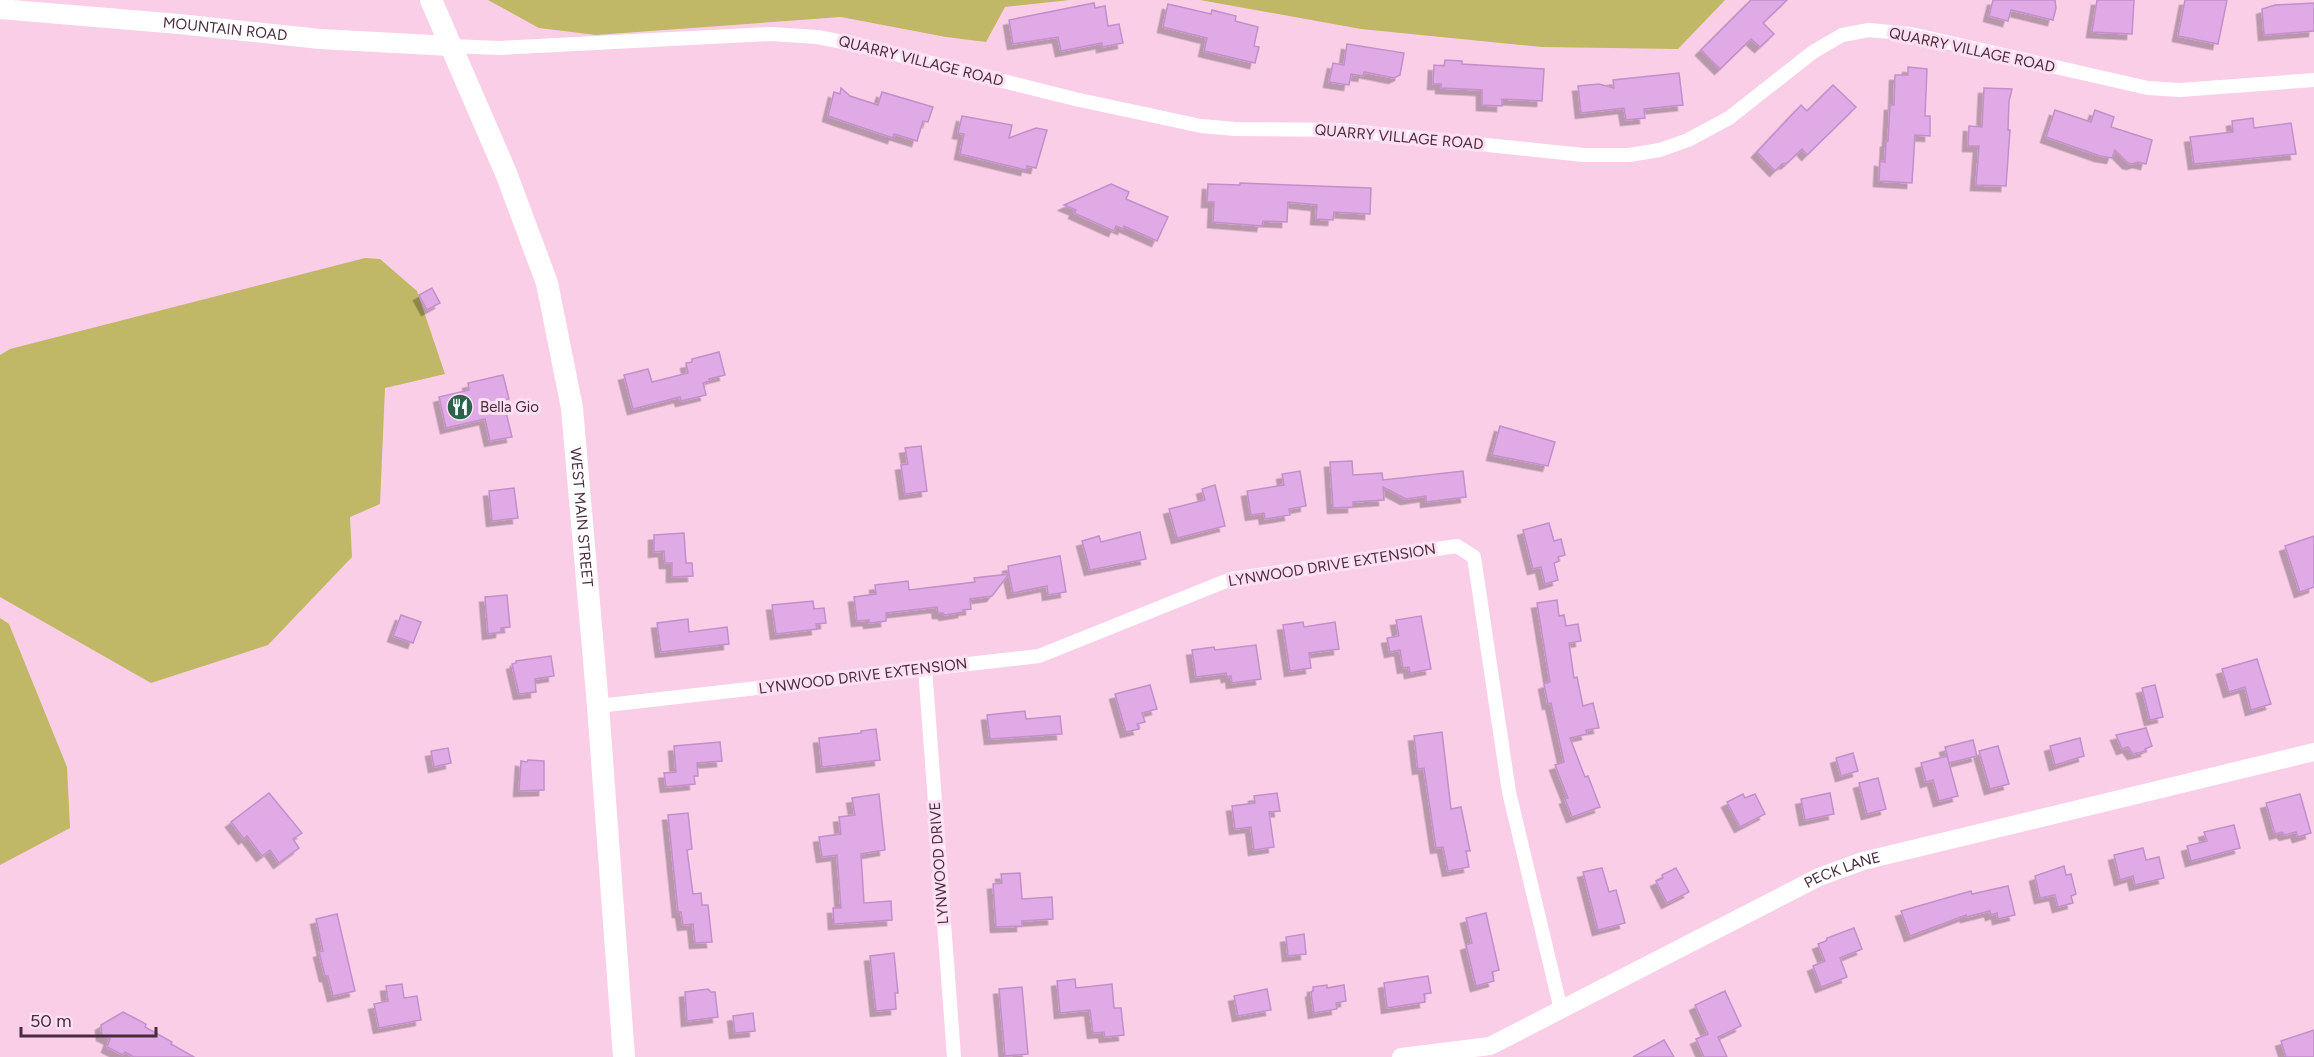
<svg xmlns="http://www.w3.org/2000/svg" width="2314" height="1057" font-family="Figtree,sans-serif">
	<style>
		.green { fill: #c0b767 }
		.building { fill: #e0aae7; stroke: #c38fca; stroke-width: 1.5; filter: url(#shadow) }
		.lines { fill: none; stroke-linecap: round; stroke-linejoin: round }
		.minor { stroke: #fff; stroke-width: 14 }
		.tertiary { stroke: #fff; stroke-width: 18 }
		.secondary { stroke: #fff; stroke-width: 20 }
		.primary { stroke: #fff; stroke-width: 22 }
		.labels { text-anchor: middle; stroke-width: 6; stroke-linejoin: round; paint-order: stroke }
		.street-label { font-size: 15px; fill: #482b3d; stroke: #ffe0f2 }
		.poi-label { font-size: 15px; fill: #482b3d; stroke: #ffe0f2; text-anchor: start }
	</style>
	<defs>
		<filter id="shadow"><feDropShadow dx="-5.5" dy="5.5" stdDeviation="0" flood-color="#0004"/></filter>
	</defs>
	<rect width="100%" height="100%" fill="#fbcee8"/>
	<g class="green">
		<path d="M488 0H1070L1005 7 986 42 946 37 841 17 596 35 539 28Z"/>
		<path d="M1200 0H1725L1678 49 1542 47 1361 29Z"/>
		<path d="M365 258 380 259 417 291 445 374 385 388 380 504 350 517 352 557 268 645 151 683 0 597V355L10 349Z"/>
		<path d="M0 618 9 624 67 767 70 828 0 865Z"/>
	</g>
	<g class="building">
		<path d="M1751 0H1787L1763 23 1774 34 1760 47 1751 39 1720 69 1701 50Z"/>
		<path d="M1993 0H2055L2056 8 2053 20 2011 10 2008 21 1989 16Z"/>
		<path d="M2097 0H2134L2132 34 2092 32Z"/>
		<path d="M2185 0H2227L2218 44 2178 36Z"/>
		<path d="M1094 3 1095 8 1105 6 1108 26 1119 24 1123 43 1102 47V43L1061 51 1058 37 1013 44 1009 20Z"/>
		<path d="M2314 3V31L2264 35 2262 9 2275 5Z"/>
		<path d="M1168 4 1211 14 1212 10 1236 16 1235 21 1258 27 1254 46 1259 47 1255 63 1204 51 1207 38 1163 27Z"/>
		<path d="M1347 44 1404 53 1400 75 1394 78 1364 72 1363 76 1351 74 1349 85 1329 82 1333 63 1344 65Z"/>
		<path d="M1445 60 1462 61V64L1544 69 1542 101 1502 99V106L1482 105V90L1441 88V84H1433L1434 65 1444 66Z"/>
		<path d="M1908 67 1927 69 1925 116H1930V136L1915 135 1912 183 1879 181 1880 161 1885 162 1886 142 1888 141 1890 105H1894L1895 75H1908Z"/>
		<path d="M1679 73 1683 105 1644 109 1645 118 1626 120 1624 108 1581 113 1578 86 1599 84 1614 88 1613 80Z"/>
		<path d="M1833 85 1856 107 1807 155 1802 149 1787 163 1782 164 1775 171 1757 152 1801 105 1807 111Z"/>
		<path d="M841 88 850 96 878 105 882 92 933 107 928 122 923 121 917 141 894 134 893 138 828 116 834 92 840 94Z"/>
		<path d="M1984 88 2012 89 2009 101 2008 130H2010L2006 186 1976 185 1979 146H1968L1969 126 1982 127Z"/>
		<path d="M2055 110 2091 122 2095 110 2114 117 2111 127 2152 140 2146 164 2138 162 2132 164 2128 163 2115 150 2112 158 2100 156 2046 137Z"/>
		<path d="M962 116 1012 125 1009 138 1036 128 1047 130 1036 168 1027 166 1026 170 960 154 964 134 958 133Z"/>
		<path d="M2253 118 2254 128 2291 123 2296 154 2194 164 2190 137 2233 132 2232 121Z"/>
		<path d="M1240 183 1371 188 1370 214 1334 212 1333 220 1316 219 1317 205 1288 202 1287 222 1263 221 1262 226 1213 222 1214 202H1207L1208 184 1240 185Z"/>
		<path d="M1111 184 1129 192 1126 199 1168 217 1157 241 1124 226 1123 229 1116 226 1114 231 1074 213 1076 210 1064 205Z"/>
		<path d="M432 288 440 303 427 310 419 295Z"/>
		<path d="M719 352 725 375 709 379 710 381 703 383 706 395 681 401 680 397 633 409 624 375 648 369 652 382 688 373 686 363 692 362V359Z"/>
		<path d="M503 375 509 399 503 400 512 437 490 441 485 419 446 428 439 397 469 390 468 383Z"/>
		<path d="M1500 426 1555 442 1548 466 1492 455Z"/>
		<path d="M921 446 927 491 905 494 901 465 908 464 905 448Z"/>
		<path d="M1352 461 1353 475 1382 473 1383 480 1463 471 1466 497 1426 502V496L1406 499 1383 487 1384 500 1353 502V507L1333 508 1330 462Z"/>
		<path d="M1300 471 1306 506 1289 509 1290 515 1265 519 1264 513 1251 515 1247 491 1284 485 1282 474Z"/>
		<path d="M1215 485 1225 526 1177 538 1169 509 1205 500 1202 489Z"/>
		<path d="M514 488 518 518 492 521 489 491Z"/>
		<path d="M1549 523 1554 541 1561 539 1565 555 1558 557 1559 561 1554 563 1558 580 1545 584 1541 567 1533 569 1523 530Z"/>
		<path d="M1140 532 1146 559 1090 570 1082 541 1099 536 1101 542Z"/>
		<path d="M684 533 686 563H692L693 576 672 577V563H665L664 551 654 552V535Z"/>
		<path d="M2314 536V587L2300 592 2285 546Z"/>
		<path d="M1060 556 1066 592 1048 595 1047 586 1013 593 1009 574 992 596 970 599 971 609 963 610V612L945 615 943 613H938L937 607 886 613V621L869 623V620L857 621 854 597 876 594 875 585 908 581 909 590 975 582 974 578 1009 574 1008 566Z"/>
		<path d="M507 595 510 627 501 628V632L488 634 485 597Z"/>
		<path d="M1557 600 1559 616 1564 615 1566 626 1578 624 1581 641 1569 643 1574 678 1577 677 1583 706 1593 703 1599 728 1586 730 1587 734 1570 738 1585 777 1588 776 1600 807 1572 817 1565 799 1568 798 1555 765 1564 762 1551 703 1548 704 1544 684 1550 682 1537 603Z"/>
		<path d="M813 601 814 609 824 608 826 623 816 624 817 629 776 634 772 605Z"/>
		<path d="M401 615 421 622 413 643 393 636Z"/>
		<path d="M1421 616 1431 669 1410 673 1409 667 1403 668 1400 650 1390 652 1387 638 1399 636 1396 620Z"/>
		<path d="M688 619 689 632 727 627 729 644 661 652 657 623Z"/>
		<path d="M1303 622 1304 627 1335 622 1339 649 1309 653 1311 668 1290 671 1283 625Z"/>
		<path d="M1256 645 1261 679 1232 683 1231 676 1227 677 1226 673 1196 677 1192 650 1214 647 1215 650Z"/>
		<path d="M551 656 554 676 535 679 536 692 519 694 512 664 516 663V661Z"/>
		<path d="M2257 659 2271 704 2251 710 2245 687 2229 692 2222 669Z"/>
		<path d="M1150 685 1157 709 1142 713 1145 722 1137 724 1139 729 1126 732 1115 694Z"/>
		<path d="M2155 685 2163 717 2150 720 2142 688Z"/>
		<path d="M1025 711 1026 719 1060 716 1062 734 990 739 987 715Z"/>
		<path d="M2146 728 2152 746 2145 749 2146 751 2133 754 2128 747 2122 749 2116 735Z"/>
		<path d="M876 729 880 760 822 767 819 738 861 733V731Z"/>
		<path d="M1442 732 1451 809 1461 807 1470 851H1466L1469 867 1448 871 1443 847 1436 848 1424 768 1418 769 1414 736Z"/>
		<path d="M2080 738 2084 756 2055 765 2050 746Z"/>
		<path d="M1973 740 1977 756 1949 763 1945 747Z"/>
		<path d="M720 742 722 761 697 763 698 776H694L695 784 666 787 664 773 676 772 674 746Z"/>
		<path d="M1998 746 2009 784 1990 789 1979 751Z"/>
		<path d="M448 748 451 763 434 767 431 751Z"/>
		<path d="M1853 753 1858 771 1841 776 1836 758Z"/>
		<path d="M1947 756 1958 796 1939 801 1933 780 1926 782 1921 763Z"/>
		<path d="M528 760 544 761V790L519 791 521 761 527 762Z"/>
		<path d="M1878 778 1886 809 1867 814 1859 783Z"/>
		<path d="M269 793 302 833 293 839 299 848 279 863 270 850 262 856 247 836 244 839 231 822Z"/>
		<path d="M1277 793 1280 811 1269 812 1274 847 1254 850 1251 827 1235 829 1232 806 1255 803 1254 796Z"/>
		<path d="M1830 793 1834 814 1805 820 1801 799Z"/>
		<path d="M879 794 885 850 861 854 864 903 891 901 892 920 834 924 833 908H841L837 855 822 857 819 837 841 834 839 817 855 815 852 798Z"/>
		<path d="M1743 794 1745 798 1755 794 1765 814 1740 827 1727 802Z"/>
		<path d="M2300 794 2311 833 2298 837 2296 832 2285 835 2282 832 2275 834 2266 803Z"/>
		<path d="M688 813 692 849 687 850 693 894 701 893 702 905H708L712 942 695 943 693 924 683 925 681 912H678L668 815Z"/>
		<path d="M2234 825 2240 848 2191 861 2187 846 2207 841 2204 832Z"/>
		<path d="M2143 848 2146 860 2159 857 2164 878 2135 885 2133 876 2120 880 2114 855Z"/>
		<path d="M2064 866 2066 875 2071 874 2076 894 2071 896 2073 903 2058 907 2055 895 2040 898 2035 876Z"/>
		<path d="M1602 868 1609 892 1616 890 1625 923 1598 930 1583 872Z"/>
		<path d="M1676 868 1689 892 1667 903 1656 881 1663 878 1662 875Z"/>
		<path d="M1020 873 1022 899 1052 897 1053 919 1022 921V926L996 927 993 884 1002 883 1001 874Z"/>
		<path d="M2008 886 2015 915 1998 919 1997 913 1991 915 1990 911 1966 917V915L1910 936 1901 911 1971 891 1972 894Z"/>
		<path d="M1486 913 1499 970 1492 972 1494 981 1476 986 1466 945 1472 943 1466 918Z"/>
		<path d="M337 914 355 991 333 996 328 976H325L319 952 323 951 316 919Z"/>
		<path d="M1854 928 1862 949 1840 958 1847 977 1821 987 1813 966 1825 961 1818 944 1826 941 1827 938Z"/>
		<path d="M1304 934 1306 954 1288 956 1286 937Z"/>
		<path d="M894 953 898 993H895L896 1009 876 1011 870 956Z"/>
		<path d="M1428 976 1431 993 1424 994 1425 1002 1387 1008 1384 983Z"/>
		<path d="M1075 979 1076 988 1112 984 1114 1008H1121L1124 1035 1105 1037 1104 1032 1093 1033 1090 1010 1060 1013 1057 981Z"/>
		<path d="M402 984 404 998 417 996 421 1020 379 1028 374 1004 388 1001 386 986Z"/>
		<path d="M1327 985V988L1344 985 1346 1001 1336 1003 1337 1009 1314 1013 1311 992 1313 991V987Z"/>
		<path d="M1022 987 1028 1054 1005 1056 999 989Z"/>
		<path d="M708 989 711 992H715L718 1017 687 1021 685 992Z"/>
		<path d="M1267 989 1271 1010 1238 1016 1234 996Z"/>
		<path d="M1725 991 1741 1026 1718 1037 1727 1057H1704L1696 1039 1708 1034 1695 1005Z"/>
		<path d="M123 1012 146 1024 145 1027 172 1042 171 1044 194 1057H134L125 1052 123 1055 107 1047 110 1039 102 1035 101 1025Z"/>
		<path d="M753 1013 755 1031 735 1033 733 1016Z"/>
		<path d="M2314 1030V1057H2286L2281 1041Z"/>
		<path d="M1664 1040 1674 1057H1633Z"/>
	</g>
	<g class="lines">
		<g class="minor">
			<path d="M451 46 499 48 771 34 817 37 859 45 1075 99 1201 126 1235 129 1341 130 1584 155H1629L1660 150 1688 140 1729 118 1813 52 1842 35 1869 30 1911 34 2148 88 2180 90 2314 80"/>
			<path d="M925 668 954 1057"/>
			<path d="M598 706 1039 656 1231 579 1457 546 1474 557 1509 792 1561 1010"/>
		</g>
		<path class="tertiary" id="s1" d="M1401 1057 1490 1046 1819 877 1863 861 2314 752"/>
		<path class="secondary" id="s2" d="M0 9 179 24 320 39 451 46"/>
		<path class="primary" id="s3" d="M431 0 506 173 547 283 572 408 598 706 624 1057"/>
	</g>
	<defs>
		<symbol id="restaurant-disc" viewBox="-11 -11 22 22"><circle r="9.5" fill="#2b634a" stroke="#ffe0f2"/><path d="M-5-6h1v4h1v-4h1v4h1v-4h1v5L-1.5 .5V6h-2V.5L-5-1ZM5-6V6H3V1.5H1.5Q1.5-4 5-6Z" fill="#fff"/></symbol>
	</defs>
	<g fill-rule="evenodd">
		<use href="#restaurant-disc" x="445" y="392" width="30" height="30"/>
	</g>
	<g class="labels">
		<g class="street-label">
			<text dy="5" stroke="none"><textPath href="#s2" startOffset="226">MOUNTAIN ROAD</textPath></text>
			<text transform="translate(1972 50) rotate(12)" y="5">QUARRY VILLAGE ROAD</text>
			<text transform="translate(921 61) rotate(14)" y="5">QUARRY VILLAGE ROAD</text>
			<text transform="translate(1399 137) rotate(5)" y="5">QUARRY VILLAGE ROAD</text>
			<text dy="5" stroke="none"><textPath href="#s3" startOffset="543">WEST MAIN STREET</textPath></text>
			<text transform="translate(1332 565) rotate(-9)" y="5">LYNWOOD DRIVE EXTENSION</text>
			<text transform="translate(863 676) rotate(-7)" y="5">LYNWOOD DRIVE EXTENSION</text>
			<text transform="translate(939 863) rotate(-94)" y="5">LYNWOOD DRIVE</text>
			<text dy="5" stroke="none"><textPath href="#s1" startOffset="484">PECK LANE</textPath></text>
		</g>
		<g class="poi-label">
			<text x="480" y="412">Bella Gio</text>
		</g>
	</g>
	<path d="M21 1027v9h135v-9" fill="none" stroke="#482b3d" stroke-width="3"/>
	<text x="30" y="1027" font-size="18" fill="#482b3d" stroke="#ffe0f2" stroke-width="4.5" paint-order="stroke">50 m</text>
</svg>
